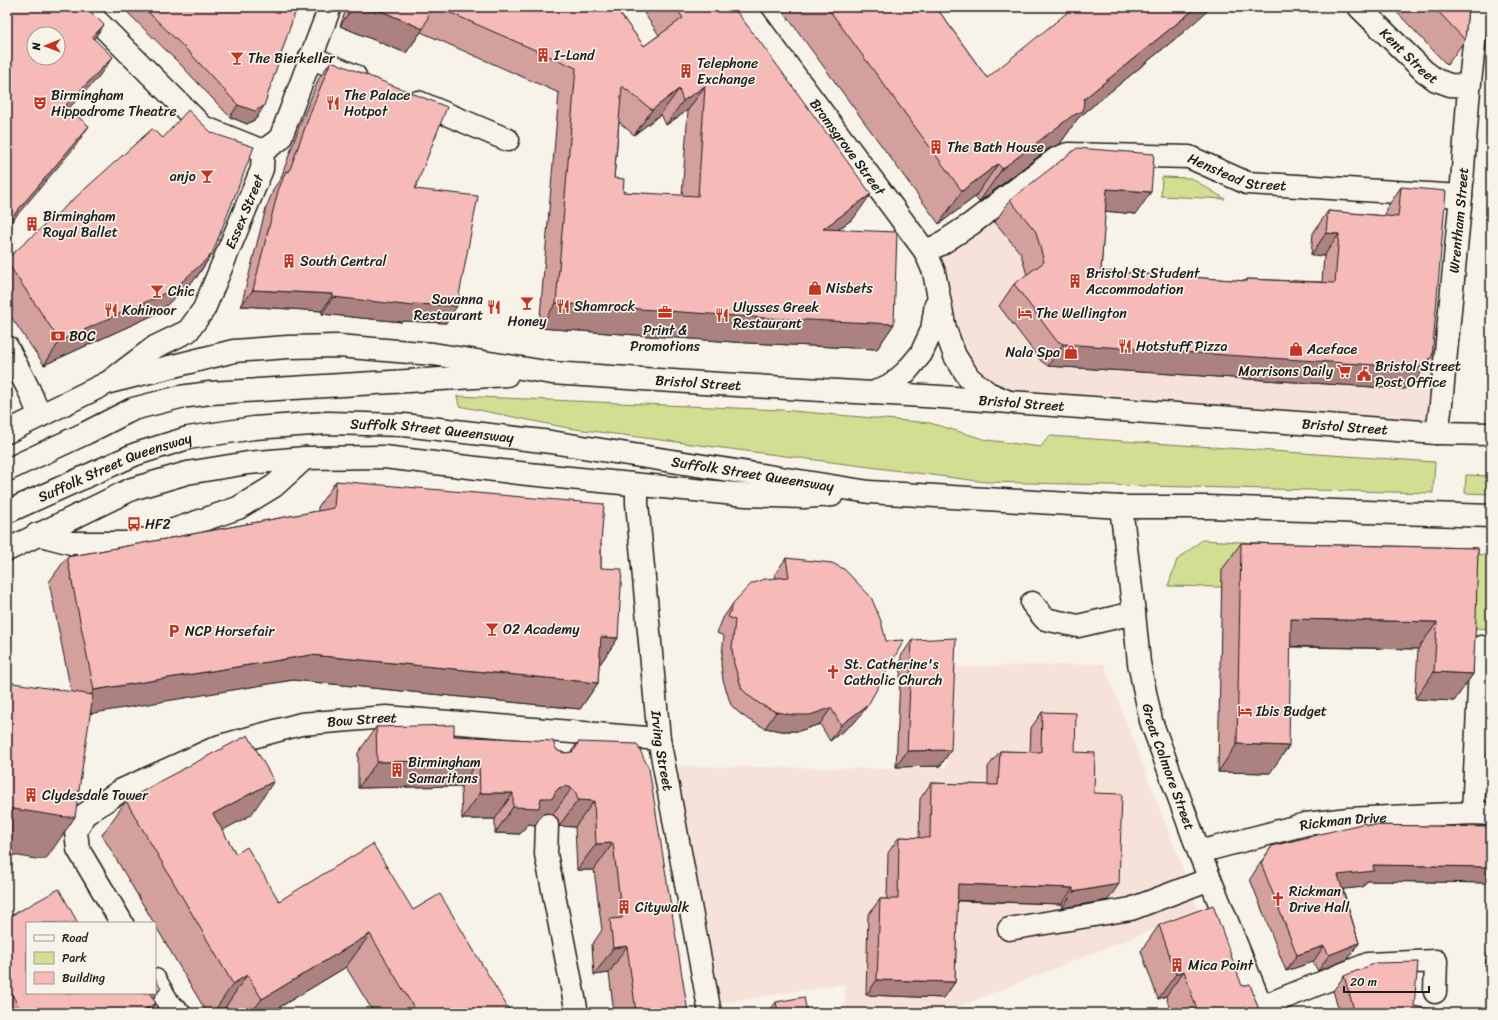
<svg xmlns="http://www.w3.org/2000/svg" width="1498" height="1020" font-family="Sriracha,sans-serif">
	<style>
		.built { fill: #f7e2da }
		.green { fill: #d2de91; stroke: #777d56 }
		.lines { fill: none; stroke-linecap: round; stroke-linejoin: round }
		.minor-casing { stroke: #1c1c1c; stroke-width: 25 }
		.highway-casing { stroke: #1c1c1c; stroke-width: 25 }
		.minor { stroke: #f7f3e8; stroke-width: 22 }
		.highway { stroke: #f7f3e8; stroke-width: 22 }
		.wall { fill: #d4a09e; stroke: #1c1c1c; fill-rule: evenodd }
		.shaded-wall { fill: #ac8281; stroke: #1c1c1c }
		.building { fill: #f6bab8; stroke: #1c1c1c; fill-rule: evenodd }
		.labels { text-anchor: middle; stroke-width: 3.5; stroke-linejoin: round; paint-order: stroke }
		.street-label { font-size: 14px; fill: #1c1c1c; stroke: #f7f3e8 }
		.poi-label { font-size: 14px; fill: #1c1c1c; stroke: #f7f3e8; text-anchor: start }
	</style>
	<rect width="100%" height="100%" fill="#f7f3e8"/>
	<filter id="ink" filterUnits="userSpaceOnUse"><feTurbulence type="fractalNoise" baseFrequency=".025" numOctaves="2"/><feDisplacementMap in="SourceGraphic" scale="8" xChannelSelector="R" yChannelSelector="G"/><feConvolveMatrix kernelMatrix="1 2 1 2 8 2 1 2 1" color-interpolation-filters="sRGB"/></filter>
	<g filter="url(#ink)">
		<g class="built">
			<path d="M1045 167 1050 267 1418 366 1444 370 1437 433 1009 402 969 378 937 294 939 245Z"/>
			<path d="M1104 664 1199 911 943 1013H846L845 984 721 1003 676 766 894 769 946 767 949 667Z"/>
		</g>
		<g class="green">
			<path d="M1162 177 1191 178 1225 199 1161 196Z"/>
			<path d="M457 396 781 410 930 423 987 440 1041 447 1049 436 1435 462 1433 493 986 482 568 428 459 406Z"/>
			<path d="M1466 475 1491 476V494L1465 493Z"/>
			<path d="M1202 540 1491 555V629L1457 627 1221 587 1168 586 1177 560Z"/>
		</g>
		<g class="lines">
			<defs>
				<g id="minor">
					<path d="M83 7 203 127 263 151"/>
					<path id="s1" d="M744 7 925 251 934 272 945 329 955 356 969 378 988 393 1009 402"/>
					<path id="s2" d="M1359 7 1424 71 1436 80 1450 85 1469 86"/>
					<path d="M310 57 355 76"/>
					<path d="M418 102 508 140"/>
					<path d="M263 151 280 139 330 7"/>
					<path id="s3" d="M925 251 939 245 971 224 1056 159 1068 154 1189 157 1247 183 1461 196"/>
					<path d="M7 347 29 390 40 416"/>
					<path id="s4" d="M109 382 155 347 188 331 204 309 262 169 263 151"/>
					<path d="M873 393 892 384 905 373 921 354 932 330 936 304"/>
					<path id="s5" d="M1437 433 1441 404 1461 196 1468 101 1478 7"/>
					<path id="s6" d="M637 486V503L659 739 710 1013"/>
					<path id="s7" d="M1121 507 1134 613 1139 663 1151 721 1199 852 1264 1013"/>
					<path d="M37 534 71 543H125L147 539 238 508 274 486 305 458"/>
					<path d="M1032 603 1045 619 1078 626 1134 613"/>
					<path d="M1473 813 1481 647"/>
					<path d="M547 825 546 854 577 1013"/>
					<path id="s8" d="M1199 852 1306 824 1348 819 1473 813 1491 814"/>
					<path id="s9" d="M122 923 78 849 76 832 84 815 122 790 220 746 301 724 386 717 659 739"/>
					<path d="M1009 929 1131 909 1210 879"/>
					<path d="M155 980 169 1004 179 1013"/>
					<path d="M1261 1007 1368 964 1436 961 1435 992"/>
				</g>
				<g id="highway">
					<path id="s10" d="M7 432 109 382 234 351 288 347 338 346 433 354 552 373 703 383 941 397 1437 433 1491 434"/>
					<path d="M7 470 86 433 133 409 180 397 210 393 507 375"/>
					<path id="s11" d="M7 512 136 454 188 438 254 428 327 423 404 425 551 442 869 492 1121 507H1208L1491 516"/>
					<path d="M7 550 132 489 187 473 248 463 305 458 384 457 528 474 746 495 804 497 832 495"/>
				</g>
			</defs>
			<use href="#minor" class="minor-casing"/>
			<use href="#highway" class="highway-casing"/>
			<use href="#minor" class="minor"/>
			<use href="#highway" class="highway"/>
		</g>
		<g class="wall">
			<path d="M122 7H297L256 119 247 124 230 117 180 64Z"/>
			<path d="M347 7H622L618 11 644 46 659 35 640 7H733L854 218 839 229 894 324 877 349 748 343 539 328 559 93 421 32 406 53 340 26ZM688 110 682 196 623 192 614 178 619 122 634 135 661 114 666 125Z"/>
			<path d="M780 7H936L987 78 1186 30 1078 118 1060 144 1048 149 979 202 975 197 939 224Z"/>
			<path d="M1392 7H1468L1465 40 1447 65Z"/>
			<path d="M331 61 415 189 446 323 403 321 402 322 322 314V311L241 306 266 208 274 188 281 178 299 127 319 78Z"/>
			<path d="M1401 187 1417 379 1404 389 1048 366 1041 361 999 306 1014 284 1027 275 1021 254 995 222 1010 200 1136 214 1105 211 1101 271 1246 281 1247 279 1322 282 1324 256 1311 255 1313 233 1328 211 1385 216 1386 209Z"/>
			<path d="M212 254 196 278 158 313 44 365 7 311V259L9 257Z"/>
			<path d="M336 481 601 543V568L618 638 600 664H599L598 683 580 709 293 680 90 713 46 859H36L71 691 49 582 67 557 318 511V507Z"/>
			<path d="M1241 543 1478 548 1473 674 1454 701 1415 699 1418 649 1291 647 1270 773 1218 772 1222 570Z"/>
			<path d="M786 558 856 721 830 741 820 724 799 731H782L765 728 749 720 738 712 731 705 723 680 721 664 724 636 717 633 723 618 734 602 776 578 775 574Z"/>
			<path d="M912 640 951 750 940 766 896 767 901 656Z"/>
			<path d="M1042 712 1075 752 1094 793 1108 900 1062 908V904L957 901 955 982 944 998 866 995 868 915 880 899H887L888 853 899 837 919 838 920 799 931 783 988 785V767L1000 751 1030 752 1031 728Z"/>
			<path d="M376 727 454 736 555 747 558 751 565 753 571 752 578 742 688 1013H614L609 973 594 975 592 945 602 930 594 870H577L575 827 559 826 558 819 553 814 547 813 542 814 535 825 528 824 520 834 495 833V819H462L461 786 358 788V753Z"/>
			<path d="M126 801 251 815 222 830 236 854 279 901 413 910 511 1013H374L346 967 270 1013H226L224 1009 217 1013H207L155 925V923H154L102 835Z"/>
			<path d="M1366 825 1491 827V890V883L1367 881 1363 887 1343 889 1359 943 1348 959 1318 971 1313 962 1286 971 1250 879 1261 862 1272 846Z"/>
			<path d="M7 918 27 993 161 988 153 999 156 1003 149 1013H7Z"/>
			<path d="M1159 925 1242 986 1260 1013H1171L1166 996 1158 999 1141 951Z"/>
			<path d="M1491 932V967L1485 966Z"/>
			<path d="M1344 976 1414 1006 1434 1013H1340L1333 991Z"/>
			<path d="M776 1002 807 1013H768Z"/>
		</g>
		<g class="shaded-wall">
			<path d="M353 7H372L423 29 406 53 340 26Z"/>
			<path d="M609 7H622L595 28Z"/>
			<path d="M1197 7H1212L1186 30 1078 118 1060 144 1048 149 979 202 1002 169 1084 99Z"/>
			<path d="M104 25 89 46 92 37Z"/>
			<path d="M113 57 97 79 50 128 65 106Z"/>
			<path d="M705 86 688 110 666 125 683 101Z"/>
			<path d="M679 89 661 114 634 135 652 110Z"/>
			<path d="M238 105 264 106 256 119 247 124 230 117Z"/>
			<path d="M89 126 74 148 7 227V223Z"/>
			<path d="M998 164 975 197 939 224 962 191Z"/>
			<path d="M1107 189 1151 192 1136 214 1092 210Z"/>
			<path d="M871 194 854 218 805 253 823 229Z"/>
			<path d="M1326 233 1339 234 1324 256 1311 255Z"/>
			<path d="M212 254 196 278 158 313 44 365 60 341Z"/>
			<path d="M253 290 333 294 322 311 241 306Z"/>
			<path d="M333 297 457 306 446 323 403 321 402 322 322 314Z"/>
			<path d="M556 303 894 324 877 349 748 343 539 328Z"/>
			<path d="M1063 344 1432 357 1417 379 1404 389 1048 366Z"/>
			<path d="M1291 619 1437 622 1418 649 1272 646Z"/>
			<path d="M601 637 618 638 600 664 583 663Z"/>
			<path d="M311 655 598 683 580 709 293 680 76 716 94 690Z"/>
			<path d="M1434 672 1473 674 1454 701 1415 699Z"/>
			<path d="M868 705 856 721 830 741 841 725Z"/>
			<path d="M831 708 820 724 799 731H782L765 728 776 712Z"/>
			<path d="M1237 744 1289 746 1270 773 1218 772Z"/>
			<path d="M951 750 940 766 896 767 907 751Z"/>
			<path d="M479 760 461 786 358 788 377 762Z"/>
			<path d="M274 781 251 815 190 848 213 814Z"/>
			<path d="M565 786 572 788 553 814 547 813 542 814 535 825 528 824 520 834 495 833 513 807 555 792 559 788Z"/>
			<path d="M480 793H513L495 819H462Z"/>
			<path d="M578 800 594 801 575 827 559 826Z"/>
			<path d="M7 808 75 817 46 859H36L7 854Z"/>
			<path d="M613 843 594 870H577L596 844Z"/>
			<path d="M1373 865 1491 867V883L1367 881 1363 887 1327 891 1338 875Z"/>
			<path d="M958 884 1073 888 1062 904 947 900Z"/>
			<path d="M1119 884 1108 900 1062 908 1073 892Z"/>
			<path d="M370 934 346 967 270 1013H251L262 999Z"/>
			<path d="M1359 943 1348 959 1318 971 1329 955Z"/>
			<path d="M627 946 609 973 594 975 613 948Z"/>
			<path d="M1324 946 1313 962 1286 971 1297 955Z"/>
			<path d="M1491 957V967L1485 966Z"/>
			<path d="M1184 971 1166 996 1158 999 1176 974Z"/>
			<path d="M247 975 224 1009 217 1013H213L233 984Z"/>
			<path d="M877 980 955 982 944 998 866 995Z"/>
			<path d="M161 988 149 1004 150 994 152 993H155V991Z"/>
			<path d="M156 1003 149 1013H139Z"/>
		</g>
		<g class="building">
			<path d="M7 7H86L104 25 92 37 113 57 65 106 89 126 7 223ZM34 34H58V58H34Z"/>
			<path d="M143 7H297L288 33 264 106 255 111 238 105 189 52Z"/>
			<path d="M372 7H432L423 29Z"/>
			<path d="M437 7H615L644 46 683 18 675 7H733L763 46 871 194 823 229 897 232 894 324 765 318 556 303 576 68ZM622 86 652 110 679 89 683 101 705 86 698 196 623 192 624 179 614 178Z"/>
			<path d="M827 7H936L987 78 1074 7H1197L1084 99 1083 111 1072 116 1002 169 998 164 962 191Z"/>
			<path d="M1434 7H1468L1465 40Z"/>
			<path d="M331 61 447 107 415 189 478 196 457 306 413 304V306L333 297V294L253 290 278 191 286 171 289 172 311 111Z"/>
			<path d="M188 110 212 133 254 147 212 254 174 289 60 341 9 265V257L152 129 163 138Z"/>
			<path d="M1077 148 1154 154 1151 192 1107 189 1101 271 1247 281V279L1335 283 1339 234 1326 233 1328 211 1398 217 1401 187 1446 191 1432 357 1419 368 1063 344 1056 340 1014 284 1044 262 1036 232 1010 200Z"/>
			<path d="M7 341 12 351 7 364Z"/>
			<path d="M336 481 604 504 601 543V568L622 569 618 638 601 637 598 683 311 655 94 690 67 557 334 508Z"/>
			<path d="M1241 543 1478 548 1476 619 1473 674 1434 672 1437 622 1291 619 1289 746 1237 744Z"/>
			<path d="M786 558 832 563 844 569 871 597 881 621 886 641 904 640 868 705 841 725 831 708 810 715H793L776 712 760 704 749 696 742 689 734 664 732 648 735 620 728 617 734 602 751 584 765 579 789 577Z"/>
			<path d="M956 638 951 750 907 751 912 640Z"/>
			<path d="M7 682 93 695 75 817H65L7 808Z"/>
			<path d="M1042 712 1076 713 1075 752 1095 753 1094 793 1122 794 1119 884 1073 892V888L958 884 955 982 877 980 880 899H898L899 837 930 838 931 783 998 785 1000 751 1041 752Z"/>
			<path d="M454 725V736L553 741 555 747 558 751 565 753 572 752 576 748 578 742 637 744 649 769 688 1013H627L636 1012 627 946 613 948 610 919 622 918 613 843 596 844 594 801 578 800 576 793 572 788 565 786 559 788 555 792 553 798H541L539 808 513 807V793H480L479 760 377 762 376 727Z"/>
			<path d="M248 735 274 781 213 814 236 854 247 847 279 901 373 844 413 910 440 894 511 1013H417L370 934 262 999 247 975 233 984 126 801 162 780Z"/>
			<path d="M1365 823 1366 825 1491 827V867L1373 865 1374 871 1338 875 1359 943 1329 955 1324 946 1297 955 1261 863 1272 846Z"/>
			<path d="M59 889 78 923H27V993H152L150 994 156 1003 139 1013H22L7 985V918Z"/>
			<path d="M1213 905 1242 986 1250 984 1260 1013H1198L1184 971 1176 974 1159 925Z"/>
			<path d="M1418 962 1414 1006 1435 1010 1434 1013H1355L1344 976 1376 963Z"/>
			<path d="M155 978 161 988 155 991Z"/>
			<path d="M804 997 807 1013H778L776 1002Z"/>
		</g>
	</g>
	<defs>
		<symbol id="building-bare" viewBox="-9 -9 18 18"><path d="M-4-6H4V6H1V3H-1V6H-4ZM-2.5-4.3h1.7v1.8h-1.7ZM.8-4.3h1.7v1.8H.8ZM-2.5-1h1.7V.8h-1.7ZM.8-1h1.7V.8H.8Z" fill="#c8321e" stroke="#f7f3e8" stroke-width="2.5" paint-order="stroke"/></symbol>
		<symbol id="bar-bare" viewBox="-9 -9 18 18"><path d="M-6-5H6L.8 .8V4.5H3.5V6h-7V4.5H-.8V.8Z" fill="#c8321e" stroke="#f7f3e8" stroke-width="2.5" paint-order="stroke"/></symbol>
		<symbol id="theatre-bare" viewBox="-9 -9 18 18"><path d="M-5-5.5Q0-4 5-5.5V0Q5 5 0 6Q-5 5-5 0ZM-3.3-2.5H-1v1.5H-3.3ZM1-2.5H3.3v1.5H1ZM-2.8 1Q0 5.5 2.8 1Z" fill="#c8321e" stroke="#f7f3e8" stroke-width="2.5" paint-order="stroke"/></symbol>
		<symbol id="restaurant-bare" viewBox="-9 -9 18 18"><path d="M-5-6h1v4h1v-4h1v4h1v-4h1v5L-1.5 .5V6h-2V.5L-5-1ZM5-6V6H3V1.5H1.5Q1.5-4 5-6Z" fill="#c8321e" stroke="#f7f3e8" stroke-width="2.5" paint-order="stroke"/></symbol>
		<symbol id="shop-bare" viewBox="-9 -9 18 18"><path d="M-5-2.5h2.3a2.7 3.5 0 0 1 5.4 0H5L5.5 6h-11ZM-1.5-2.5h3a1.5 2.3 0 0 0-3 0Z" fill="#c8321e" stroke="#f7f3e8" stroke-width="2.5" paint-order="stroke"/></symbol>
		<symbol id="office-bare" viewBox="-9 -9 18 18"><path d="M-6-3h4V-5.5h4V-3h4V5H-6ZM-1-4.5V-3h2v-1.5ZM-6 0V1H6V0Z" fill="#c8321e" stroke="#f7f3e8" stroke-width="2.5" paint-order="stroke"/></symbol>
		<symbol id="hotel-bare" viewBox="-9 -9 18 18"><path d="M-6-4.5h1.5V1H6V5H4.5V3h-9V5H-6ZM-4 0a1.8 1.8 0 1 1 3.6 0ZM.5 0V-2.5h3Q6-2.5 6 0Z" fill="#c8321e" stroke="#f7f3e8" stroke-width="2.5" paint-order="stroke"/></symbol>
		<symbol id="bank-bare" viewBox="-9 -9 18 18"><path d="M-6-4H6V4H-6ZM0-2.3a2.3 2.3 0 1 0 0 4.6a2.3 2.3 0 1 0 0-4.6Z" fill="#c8321e" stroke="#f7f3e8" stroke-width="2.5" paint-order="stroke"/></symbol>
		<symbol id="supermarket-bare" viewBox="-9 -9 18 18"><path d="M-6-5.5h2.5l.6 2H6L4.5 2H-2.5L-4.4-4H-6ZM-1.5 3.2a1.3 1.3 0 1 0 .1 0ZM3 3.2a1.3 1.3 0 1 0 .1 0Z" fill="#c8321e" stroke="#f7f3e8" stroke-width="2.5" paint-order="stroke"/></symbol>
		<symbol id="civic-bare" viewBox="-9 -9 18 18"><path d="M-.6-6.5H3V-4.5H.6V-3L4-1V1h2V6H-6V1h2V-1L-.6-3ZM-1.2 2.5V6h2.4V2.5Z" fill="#c8321e" stroke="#f7f3e8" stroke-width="2.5" paint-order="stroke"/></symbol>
		<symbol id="bus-bare" viewBox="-9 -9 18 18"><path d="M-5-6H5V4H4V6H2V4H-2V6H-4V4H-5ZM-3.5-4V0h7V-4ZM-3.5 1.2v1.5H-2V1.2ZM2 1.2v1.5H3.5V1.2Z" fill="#c8321e" stroke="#f7f3e8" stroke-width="2.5" paint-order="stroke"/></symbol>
		<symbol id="parking-bare" viewBox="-9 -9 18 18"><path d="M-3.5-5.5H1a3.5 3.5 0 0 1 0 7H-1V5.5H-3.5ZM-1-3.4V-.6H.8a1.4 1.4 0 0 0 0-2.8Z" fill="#c8321e" stroke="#f7f3e8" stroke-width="2.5" paint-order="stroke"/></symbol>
		<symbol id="church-bare" viewBox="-9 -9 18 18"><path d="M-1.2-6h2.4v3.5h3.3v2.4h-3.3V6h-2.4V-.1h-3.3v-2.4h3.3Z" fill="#c8321e" stroke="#f7f3e8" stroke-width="2.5" paint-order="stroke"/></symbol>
	</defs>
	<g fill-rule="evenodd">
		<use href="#building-bare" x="533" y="45" width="20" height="20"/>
		<use href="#bar-bare" x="227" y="48" width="20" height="20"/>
		<use href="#building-bare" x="676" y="61" width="20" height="20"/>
		<use href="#theatre-bare" x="30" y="93" width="20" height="20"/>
		<use href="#restaurant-bare" x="323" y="93" width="20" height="20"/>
		<use href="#building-bare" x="926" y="137" width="20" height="20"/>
		<use href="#bar-bare" x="197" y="166" width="20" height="20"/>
		<use href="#building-bare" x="22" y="214" width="20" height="20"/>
		<use href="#building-bare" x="279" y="251" width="20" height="20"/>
		<use href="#building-bare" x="1065" y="271" width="20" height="20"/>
		<use href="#shop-bare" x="805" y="278" width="20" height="20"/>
		<use href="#bar-bare" x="147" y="281" width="20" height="20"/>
		<use href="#bar-bare" x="517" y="293" width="20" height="20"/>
		<use href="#restaurant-bare" x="553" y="296" width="20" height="20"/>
		<use href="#restaurant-bare" x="484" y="297" width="20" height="20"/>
		<use href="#restaurant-bare" x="101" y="300" width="20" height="20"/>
		<use href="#office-bare" x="655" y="302" width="20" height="20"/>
		<use href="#hotel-bare" x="1015" y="303" width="20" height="20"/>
		<use href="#restaurant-bare" x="712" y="305" width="20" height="20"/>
		<use href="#bank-bare" x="48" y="326" width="20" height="20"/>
		<use href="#restaurant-bare" x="1115" y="336" width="20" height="20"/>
		<use href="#shop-bare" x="1286" y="339" width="20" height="20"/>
		<use href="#shop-bare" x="1061" y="342" width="20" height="20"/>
		<use href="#supermarket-bare" x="1334" y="361" width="20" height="20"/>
		<use href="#civic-bare" x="1354" y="364" width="20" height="20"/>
		<use href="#bus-bare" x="124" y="514" width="20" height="20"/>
		<use href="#bar-bare" x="482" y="619" width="20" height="20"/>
		<use href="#parking-bare" x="164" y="621" width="20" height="20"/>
		<use href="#church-bare" x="823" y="662" width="20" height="20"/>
		<use href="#hotel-bare" x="1235" y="701" width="20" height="20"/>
		<use href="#building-bare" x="387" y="760" width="20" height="20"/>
		<use href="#building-bare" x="21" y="785" width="20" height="20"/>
		<use href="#church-bare" x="1268" y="889" width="20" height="20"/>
		<use href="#building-bare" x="614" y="897" width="20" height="20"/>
		<use href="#building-bare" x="1167" y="955" width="20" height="20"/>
	</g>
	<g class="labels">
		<g class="street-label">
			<text dy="5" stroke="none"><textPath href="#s2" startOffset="70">Kent Street</textPath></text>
			<text dy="5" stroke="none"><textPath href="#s1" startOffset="174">Bromsgrove Street</textPath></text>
			<text dy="5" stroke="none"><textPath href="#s3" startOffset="346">Henstead Street</textPath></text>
			<text dy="5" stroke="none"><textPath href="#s4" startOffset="227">Essex Street</textPath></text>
			<text dy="5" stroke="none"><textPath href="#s5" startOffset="214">Wrentham Street</textPath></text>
			<text dy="5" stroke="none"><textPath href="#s10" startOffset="709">Bristol Street</textPath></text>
			<text dy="5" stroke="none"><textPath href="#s10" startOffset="1033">Bristol Street</textPath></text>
			<text dy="5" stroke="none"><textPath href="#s10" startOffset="1357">Bristol Street</textPath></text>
			<text dy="5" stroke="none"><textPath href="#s11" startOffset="441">Suffolk Street Queensway</textPath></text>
			<text dy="5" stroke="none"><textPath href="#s11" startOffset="117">Suffolk Street Queensway</textPath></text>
			<text dy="5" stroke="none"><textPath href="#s11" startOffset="765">Suffolk Street Queensway</textPath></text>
			<text dy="5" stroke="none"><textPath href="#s9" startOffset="420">Bow Street</textPath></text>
			<text dy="5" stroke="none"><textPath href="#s6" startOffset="266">Irving Street</textPath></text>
			<text dy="5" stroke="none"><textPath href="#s7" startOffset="265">Great Colmore Street</textPath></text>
			<text dy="5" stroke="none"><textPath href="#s8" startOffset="148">Rickman Drive</textPath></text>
		</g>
		<g class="poi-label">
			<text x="554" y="60">I-Land</text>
			<text x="248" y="63">The Bierkeller</text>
			<text x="697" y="68">Telephone<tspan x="697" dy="16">Exchange</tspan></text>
			<text x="51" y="100">Birmingham<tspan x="51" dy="16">Hippodrome Theatre</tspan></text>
			<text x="344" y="100">The Palace<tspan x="344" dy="16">Hotpot</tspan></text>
			<text x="947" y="152">The Bath House</text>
			<text x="196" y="181" text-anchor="end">anjo</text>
			<text x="43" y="221">Birmingham<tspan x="43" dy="16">Royal Ballet</tspan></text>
			<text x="300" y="266">South Central</text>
			<text x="1086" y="278">Bristol St Student<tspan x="1086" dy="16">Accommodation</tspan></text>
			<text x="826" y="293">Nisbets</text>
			<text x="168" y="296">Chic</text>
			<text x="483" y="304" text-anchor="end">Savanna<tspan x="483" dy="16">Restaurant</tspan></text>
			<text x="574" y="311">Shamrock</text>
			<text x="733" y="312">Ulysses Greek<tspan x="733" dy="16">Restaurant</tspan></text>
			<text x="122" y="315">Kohinoor</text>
			<text x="1036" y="318">The Wellington</text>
			<text x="527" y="326" text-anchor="middle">Honey</text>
			<text x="665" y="335" text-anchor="middle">Print &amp;<tspan x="665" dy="16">Promotions</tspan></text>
			<text x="69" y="341">BOC</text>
			<text x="1136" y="351">Hotstuff Pizza</text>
			<text x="1307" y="354">Aceface</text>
			<text x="1060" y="357" text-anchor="end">Nala Spa</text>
			<text x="1375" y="371">Bristol Street<tspan x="1375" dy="16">Post Office</tspan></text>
			<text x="1333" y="376" text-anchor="end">Morrisons Daily</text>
			<text x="145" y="529">HF2</text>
			<text x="503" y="634">O2 Academy</text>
			<text x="185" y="636">NCP Horsefair</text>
			<text x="844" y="669">St. Catherine's<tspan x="844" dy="16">Catholic Church</tspan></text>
			<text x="1256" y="716">Ibis Budget</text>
			<text x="408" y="767">Birmingham<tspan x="408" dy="16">Samaritans</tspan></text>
			<text x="42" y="800">Clydesdale Tower</text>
			<text x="1289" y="896">Rickman<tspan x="1289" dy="16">Drive Hall</tspan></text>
			<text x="635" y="912">Citywalk</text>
			<text x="1188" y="970">Mica Point</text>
		</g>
	</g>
	<rect width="1498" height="1020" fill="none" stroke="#f7f3e8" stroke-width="24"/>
	<rect x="12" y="12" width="1474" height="996" fill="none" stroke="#1c1c1c" stroke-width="1.5" filter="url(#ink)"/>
	<rect x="26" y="922" width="130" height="72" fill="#f7f3e8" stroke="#9f9d96"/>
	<rect x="34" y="935" width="20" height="6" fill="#f7f3e8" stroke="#9f9d96"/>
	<text x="62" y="942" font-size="12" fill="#1c1c1c">Road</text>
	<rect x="34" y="952" width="20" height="12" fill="#d2de91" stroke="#9f9d96"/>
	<text x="62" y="962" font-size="12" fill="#1c1c1c">Park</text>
	<rect x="34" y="972" width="20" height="12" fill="#f6bab8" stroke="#9f9d96"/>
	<text x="62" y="982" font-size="12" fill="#1c1c1c">Building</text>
	<g transform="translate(46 46) rotate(269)"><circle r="19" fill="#f7f3e8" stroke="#9f9d96"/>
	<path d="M0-3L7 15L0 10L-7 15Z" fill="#c8321e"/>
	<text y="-6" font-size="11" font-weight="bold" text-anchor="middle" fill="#1c1c1c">N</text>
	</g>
	<path d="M1344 986v6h85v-6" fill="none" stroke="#1c1c1c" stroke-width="2"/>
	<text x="1350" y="986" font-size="12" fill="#1c1c1c" stroke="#f7f3e8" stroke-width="3" paint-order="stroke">20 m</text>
</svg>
